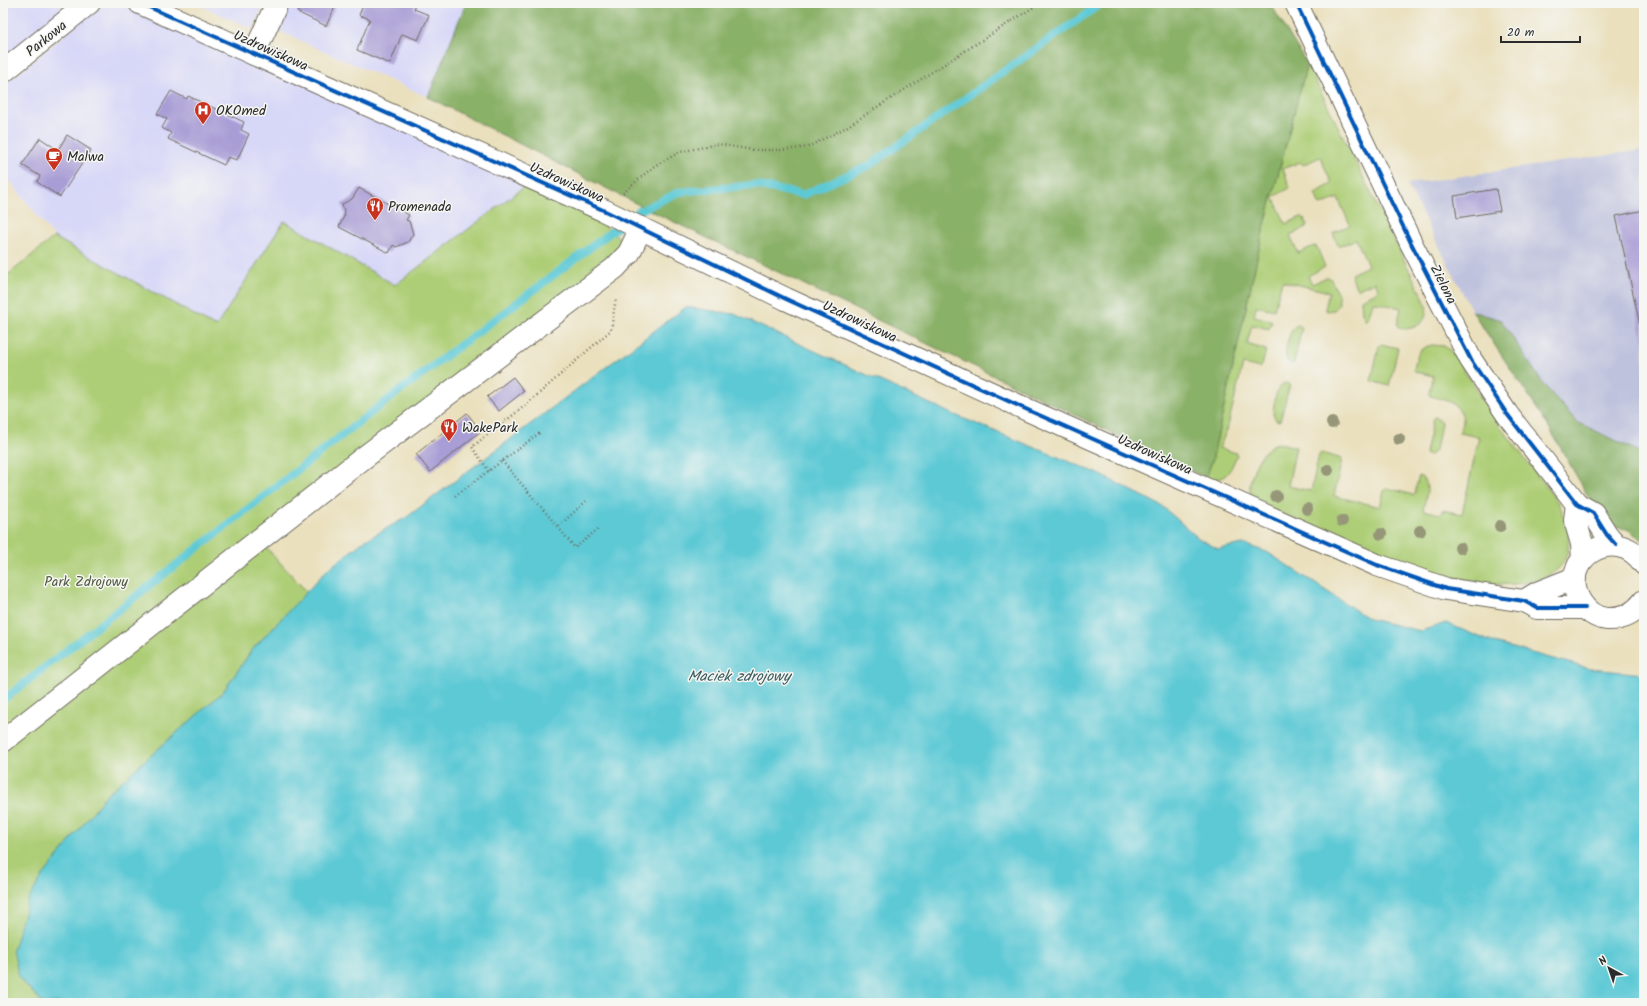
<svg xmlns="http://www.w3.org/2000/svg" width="1647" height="1006" font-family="Kalam,sans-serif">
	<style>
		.built { fill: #d7d7f8 }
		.industrial { fill: #bfc2dd }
		.green { fill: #adce76; stroke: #6c7c50 }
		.forest { fill: #8ab167; stroke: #5a6e49 }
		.water { fill: #5dc9d5; stroke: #447a80 }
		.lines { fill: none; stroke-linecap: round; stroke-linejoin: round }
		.stream { stroke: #5dc9d5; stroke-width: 8 }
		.building { fill: #a99dd5 }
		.minor-casing { stroke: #6e6a5e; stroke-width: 24 }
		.path { stroke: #6e6a5e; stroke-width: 2.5; stroke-dasharray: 1 3; stroke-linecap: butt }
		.minor { stroke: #fff; stroke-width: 22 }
		.cycleway-casing { stroke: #f6f6f2; stroke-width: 6 }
		.cycleway { stroke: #0057b8; stroke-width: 4 }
		.tree { fill: #969779 }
		.labels { text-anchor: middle; stroke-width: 3; stroke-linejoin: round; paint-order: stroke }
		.street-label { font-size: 14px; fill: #2b2b2b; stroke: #f6f6f2 }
		.poi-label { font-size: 14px; fill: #2b2b2b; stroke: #f6f6f2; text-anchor: start }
		.park-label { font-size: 14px; fill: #525c42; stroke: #f6f6f2 }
		.water-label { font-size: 15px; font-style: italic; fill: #3a5a5e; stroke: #f6f6f2 }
	</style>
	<rect width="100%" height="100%" fill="#f6f6f2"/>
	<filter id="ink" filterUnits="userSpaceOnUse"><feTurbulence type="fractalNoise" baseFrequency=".025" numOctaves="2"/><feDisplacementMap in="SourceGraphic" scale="8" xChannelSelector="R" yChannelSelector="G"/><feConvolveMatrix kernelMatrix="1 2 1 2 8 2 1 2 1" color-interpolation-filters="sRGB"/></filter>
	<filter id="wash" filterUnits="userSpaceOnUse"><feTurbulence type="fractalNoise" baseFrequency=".012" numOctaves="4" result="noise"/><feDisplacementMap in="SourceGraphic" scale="16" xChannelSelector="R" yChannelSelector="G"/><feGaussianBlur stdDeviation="0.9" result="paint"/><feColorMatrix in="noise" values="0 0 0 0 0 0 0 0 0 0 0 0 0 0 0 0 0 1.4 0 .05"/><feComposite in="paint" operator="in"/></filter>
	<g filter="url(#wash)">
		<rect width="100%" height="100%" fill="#eae0bd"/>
		<g class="built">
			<path d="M3 3H55L67 9 3 68Z"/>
			<path d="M108 3H118L529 183 395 285 284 221 216 327 54 237 3 172V86L86 17Z"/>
			<path d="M195 3H265L253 29Z"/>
			<path d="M286 3H466L428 97 274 29Z"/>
		</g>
		<path class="industrial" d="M1644 150V454L1577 422 1544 385 1501 320 1472 311 1407 184Z"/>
		<g class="green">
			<path d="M1307 64 1425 302C1432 320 1415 332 1399 328L1397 325 1401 308 1373 302 1368 319 1365 320 1362 313 1361 299 1379 291 1375 282 1358 289 1356 288 1351 274 1368 266 1356 239 1340 246H1338L1333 233 1350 225 1338 198 1321 205 1319 204 1315 193 1332 184 1320 157 1303 165 1300 162 1283 169 1290 188 1273 197 1286 224 1301 217 1304 218 1307 225 1306 228 1290 235 1298 253 1314 246 1317 247 1325 267 1308 276 1312 284 1327 277 1330 278C1335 287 1345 303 1334 310L1327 311 1325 309 1329 292 1282 281 1274 310 1256 306 1254 316 1271 320 1272 322 1269 329 1252 325 1247 344 1266 350 1262 366 1260 368 1243 364 1227 430 1219 448 1236 453 1237 455C1230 471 1226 483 1206 478L1212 461 1262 236Z"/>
			<path d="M529 183 587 211 622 240 615 268 262 543 307 592 252 650 223 692 106 795 19 978 43 1003H3V279L54 237 216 327 284 221 395 285Z"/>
			<path d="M1297 325 1302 327 1294 363 1292 364 1287 361C1283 353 1289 329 1297 325Z"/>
			<path d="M1381 344 1398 348 1389 386 1371 381 1379 346Z"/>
			<path d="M1432 345 1444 346 1451 351 1498 423 1559 504C1568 523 1575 549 1560 567 1555 572 1551 574 1545 577 1502 596 1441 574 1398 560 1384 556 1369 552 1355 546 1323 533 1292 518 1261 504L1251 494C1246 480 1261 448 1275 444 1281 442 1290 446 1296 447L1288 486 1311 491 1319 455 1321 453 1342 459 1334 496 1380 507 1384 491 1387 488 1414 495 1419 476C1433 482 1425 498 1423 510L1441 514 1442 510 1462 514 1479 437 1459 433C1460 430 1463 425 1463 421 1463 404 1443 399 1430 396L1429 393 1433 376 1416 372 1414 370C1417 355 1416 349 1432 345Z"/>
			<path d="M1285 383 1290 384 1280 421 1276 420 1273 414C1274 404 1275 386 1285 383Z"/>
			<path d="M1435 417 1440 420 1441 424 1436 450 1430 455H1426L1425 453 1433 418Z"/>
		</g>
		<g class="forest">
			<path d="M466 3H1270L1307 64 1262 236 1212 461 1206 478 643 207 428 97Z"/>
			<path d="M1472 311 1501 320 1544 385 1577 422 1644 454V541L1627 529 1605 526 1547 424Z"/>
		</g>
		<path class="water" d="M686 307 734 314 950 413 1097 473 1162 506 1198 538 1218 549 1243 544 1267 552 1369 619 1421 631 1446 623 1494 643 1591 669 1644 674V1003H43L19 978 13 950 28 900 42 877 106 795 223 692 252 650 327 570 364 541 407 517Z"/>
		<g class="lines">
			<path class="stream" d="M3 700 381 405 639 211 679 192 755 185 803 195 870 165 1102 3"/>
		</g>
		<g id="blocks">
			<g class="building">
				<path d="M301 3H337L326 26 297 12Z"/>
				<path d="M364 3H416L414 9 429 15 418 40 402 34 390 64 357 50 370 19 359 15Z"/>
				<path d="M171 91 187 99 188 96 244 122 241 130 249 134 237 160 228 157 224 165 168 139 171 133 162 128 167 119 157 114Z"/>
				<path d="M67 135 91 150 60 197 37 182 40 176 22 165 40 138 58 150Z"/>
				<path d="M359 188 409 215 406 220 409 221 413 234 408 242 396 247 393 245 389 253 339 227 345 214 342 204 352 199Z"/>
				<path d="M1496 189 1500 211 1457 218 1454 196Z"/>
				<path d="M1644 210V339H1643L1616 216Z"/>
				<path d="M513 377 524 391 499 411 487 397Z"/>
				<path d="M467 413 481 431 430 472 416 454Z"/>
			</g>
		</g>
	</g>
	<g filter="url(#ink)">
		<use href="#blocks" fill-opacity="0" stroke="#6e6a5e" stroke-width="1"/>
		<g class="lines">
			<defs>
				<g id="minor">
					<path d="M140 3 603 210 786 299 1030 411 1377 565 1446 589 1524 601 1537 608H1585"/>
					<path d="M1296 3 1411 243 1471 360 1507 414 1577 504 1593 513 1607 535 1616 545"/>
					<path d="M254 54 277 3"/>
					<path d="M3 72 89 3"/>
					<path d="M1577 504 1575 520 1582 544 1583 559"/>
					<path d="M1644 564C1616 522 1556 559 1580 601 1586 611 1596 618 1607 619 1623 620 1635 613 1644 601"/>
					<path d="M1524 601 1537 593 1575 578"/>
					<path d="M3 741 362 459 615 268 629 253 641 228"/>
				</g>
			</defs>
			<use href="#minor" class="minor-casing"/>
			<g class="path">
				<path d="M623 193 654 166 680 152 718 144 753 150H784L808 147 843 129 1040 3"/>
				<path d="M502 461 558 527 586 501"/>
				<path d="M489 471 472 447 526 405 611 330 616 298"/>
				<path d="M455 496 541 432"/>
				<path d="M558 527 575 548 598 529"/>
			</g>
			<use href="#minor" class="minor"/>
			<defs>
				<g id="cycleway">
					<path d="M140 3 603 210 786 299 1030 411 1377 565 1446 589 1524 601 1537 608H1585"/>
					<path d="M1296 3 1411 243 1471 360 1507 414 1577 504 1593 513 1607 535 1616 545"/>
				</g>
			</defs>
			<use href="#cycleway" class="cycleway-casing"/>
			<use href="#cycleway" class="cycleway"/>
		</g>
		<g class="tree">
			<circle cx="1332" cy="423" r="6"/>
			<circle cx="1399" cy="439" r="6"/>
			<circle cx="1328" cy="470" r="6"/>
			<circle cx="1276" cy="496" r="6"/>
			<circle cx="1307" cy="509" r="6"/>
			<circle cx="1342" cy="521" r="6"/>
			<circle cx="1500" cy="526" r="6"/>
			<circle cx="1420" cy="531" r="6"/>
			<circle cx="1381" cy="534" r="6"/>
			<circle cx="1460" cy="548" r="6"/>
		</g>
	</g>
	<defs>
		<symbol id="hospital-pin" viewBox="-11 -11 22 30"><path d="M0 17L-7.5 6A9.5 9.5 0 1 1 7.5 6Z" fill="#c8321e" stroke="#f6f6f2"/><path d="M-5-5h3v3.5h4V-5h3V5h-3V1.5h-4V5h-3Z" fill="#fff"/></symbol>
		<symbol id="cafe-pin" viewBox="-11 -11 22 30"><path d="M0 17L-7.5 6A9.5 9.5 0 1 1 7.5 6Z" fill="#c8321e" stroke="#f6f6f2"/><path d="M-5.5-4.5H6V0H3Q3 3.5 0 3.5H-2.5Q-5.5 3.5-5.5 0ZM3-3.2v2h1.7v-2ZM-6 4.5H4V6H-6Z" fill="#fff"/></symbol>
		<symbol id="restaurant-pin" viewBox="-11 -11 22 30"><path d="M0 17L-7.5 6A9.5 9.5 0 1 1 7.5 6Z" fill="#c8321e" stroke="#f6f6f2"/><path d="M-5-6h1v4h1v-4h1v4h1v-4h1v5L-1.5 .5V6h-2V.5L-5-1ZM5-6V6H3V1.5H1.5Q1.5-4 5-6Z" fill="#fff"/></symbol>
	</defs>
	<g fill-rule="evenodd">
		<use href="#hospital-pin" x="193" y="100" width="20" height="27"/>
		<use href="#cafe-pin" x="44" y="146" width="20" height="27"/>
		<use href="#restaurant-pin" x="365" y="196" width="20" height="27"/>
		<use href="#restaurant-pin" x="439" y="417" width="20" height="27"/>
	</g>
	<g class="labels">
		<g class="street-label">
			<text transform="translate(46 38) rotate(-39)" y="5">Parkowa</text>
			<text transform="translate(271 50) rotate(24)" y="5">Uzdrowiskowa</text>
			<text transform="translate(567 182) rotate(24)" y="5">Uzdrowiskowa</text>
			<text transform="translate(1444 284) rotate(63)" y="5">Zielona</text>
			<text transform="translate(860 321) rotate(25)" y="5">Uzdrowiskowa</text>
			<text transform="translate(1155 454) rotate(24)" y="5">Uzdrowiskowa</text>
		</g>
		<g class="poi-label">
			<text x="216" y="115">OKOmed</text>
			<text x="67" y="161">Malwa</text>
			<text x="388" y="211">Promenada</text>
			<text x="462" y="432">WakePark</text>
		</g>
		<g class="park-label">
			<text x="86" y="586">Park Zdrojowy</text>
		</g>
		<g class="water-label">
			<text x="739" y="681">Maciek zdrojowy</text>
		</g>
	</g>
	<rect width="1647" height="1006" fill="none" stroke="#f6f6f2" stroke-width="16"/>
	<g transform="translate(1609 968) rotate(320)" stroke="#f6f6f2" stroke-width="3" paint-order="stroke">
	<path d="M0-3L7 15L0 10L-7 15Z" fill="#2b2b2b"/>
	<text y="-6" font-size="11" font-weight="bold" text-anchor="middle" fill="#2b2b2b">N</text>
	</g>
	<path d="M1501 36v6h79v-6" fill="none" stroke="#2b2b2b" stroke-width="2"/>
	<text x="1507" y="36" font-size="12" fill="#2b2b2b" stroke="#f6f6f2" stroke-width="3" paint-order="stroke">20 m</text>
</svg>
